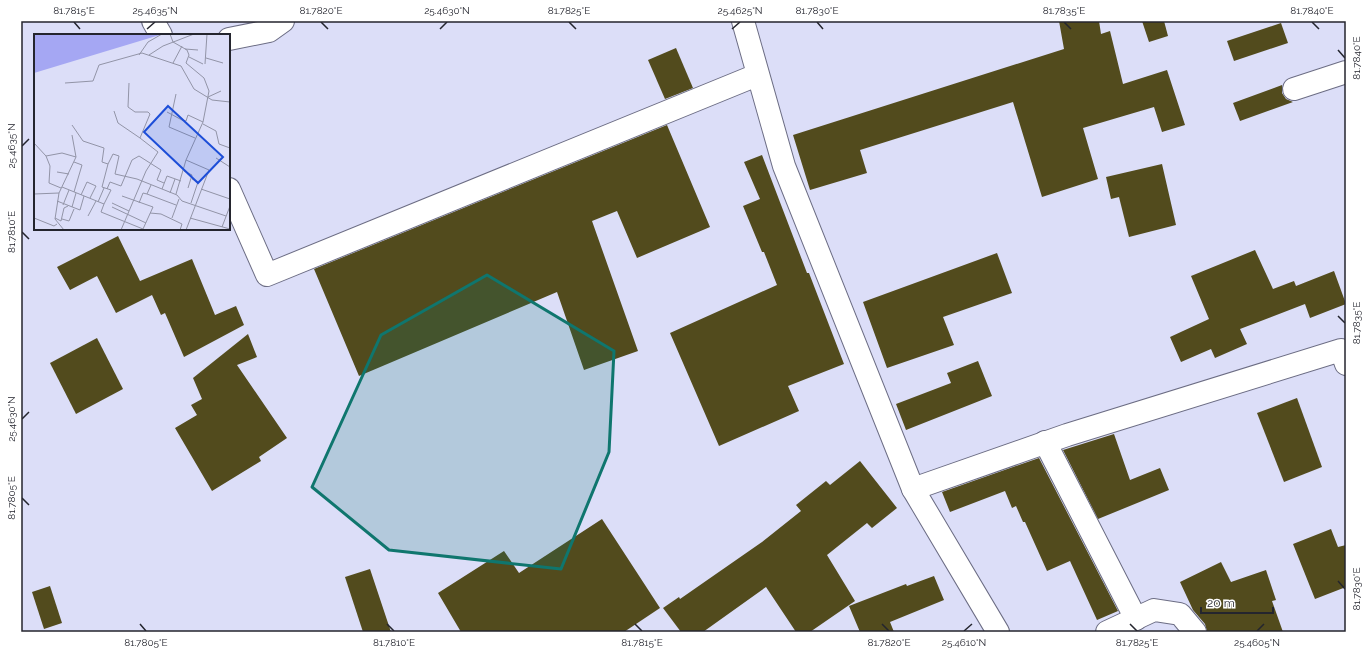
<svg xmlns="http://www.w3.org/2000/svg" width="1367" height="653" font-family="Raleway,sans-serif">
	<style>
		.building { fill: #524b1d }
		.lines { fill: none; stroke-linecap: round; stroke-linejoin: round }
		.minor-casing { stroke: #6c6d84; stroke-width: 24 }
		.tertiary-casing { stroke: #6c6d84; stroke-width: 24 }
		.minor { stroke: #fff; stroke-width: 22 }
		.tertiary { stroke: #fff; stroke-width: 22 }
		.marked { fill: #0f766e; fill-opacity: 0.2; stroke: #0f766e; stroke-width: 3; stroke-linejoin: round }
		.ticks { fill: none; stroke: #24252e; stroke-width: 1.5 }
		.inset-road { fill: none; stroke: #9294a7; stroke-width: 1 }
		.view { fill: #1d4ed8; fill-opacity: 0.15; stroke: #1d4ed8; stroke-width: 2 }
		.inset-edge { fill: none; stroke: #24252e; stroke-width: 2 }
		.neatline { fill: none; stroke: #24252e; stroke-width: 1.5 }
		.ticks-label { font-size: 10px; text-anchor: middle; fill: #24252e }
	</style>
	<rect width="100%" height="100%" fill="#dcdef8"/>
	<g class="building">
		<path d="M1059 21H1099L1101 34 1110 31 1123 84 1167 70 1185 125 1162 132 1154 107 1083 128 1098 179 1042 197 1013 102 860 150 867 173 810 190 793 135 1064 49Z"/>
		<path d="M1142 21H1164L1168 36 1149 42Z"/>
		<path d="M1281 23 1288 43 1234 61 1227 41Z"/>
		<path d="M676 48 693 88 665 99 648 60Z"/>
		<path d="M1282 85V93L1286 99 1293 102 1240 121 1233 103Z"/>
		<path d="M667 125 710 227 637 258 617 211 592 221 638 351 584 370 557 292 359 376 314 269Z"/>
		<path d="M762 155 807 273H809L844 364 788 386 799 411 719 446 670 333 777 285 764 252H762L743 206 760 199 744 162Z"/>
		<path d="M1162 164 1176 225 1129 237 1119 197 1111 199 1106 177Z"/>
		<path d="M118 236 140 281 192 259 215 315 236 306 244 325 184 357 165 313 161 315 152 295 116 313 97 276 70 290 57 267Z"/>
		<path d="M1255 250 1273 289 1294 281 1296 286 1334 271 1346 304 1310 318 1305 304 1240 329 1247 344 1215 358 1211 349 1181 362 1170 337 1209 319 1191 276Z"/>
		<path d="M997 253 1012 293 943 317 954 345 887 368 863 302Z"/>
		<path d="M248 334 257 357 237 365 287 438 259 457 261 461 212 491 175 428 197 415 191 405 202 399 193 378Z"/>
		<path d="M97 338 123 389 76 414 50 363Z"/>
		<path d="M978 361 992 396 906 430 896 404 951 383 947 373Z"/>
		<path d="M1297 398 1322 467 1284 482 1257 413Z"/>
		<path d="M1114 434 1130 480 1160 468 1169 490 1098 519 1063 450Z"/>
		<path d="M1039 458 1118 611 1097 620 1070 561 1047 571 1025 522H1023L1016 506 1012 508 1005 491 950 512 942 492Z"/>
		<path d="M860 461 897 508 872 528 867 523 827 555 855 601 810 632H796L766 587 703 632H681L663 608 679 597 680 599 762 542 801 511 796 505 826 481 830 485Z"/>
		<path d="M602 519 660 608 624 632H461L438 593 504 551 519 573Z"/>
		<path d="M1331 529 1338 547 1346 545V587L1315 599 1293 544Z"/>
		<path d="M1221 562 1231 582 1266 570 1276 600 1272 601 1283 632H1207L1205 624 1193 610 1180 582Z"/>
		<path d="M370 569 391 632H363L345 577Z"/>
		<path d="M934 576 944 600 890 622 894 632H860L849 606 906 584 907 586Z"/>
		<path d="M50 586 62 623 44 629 32 592Z"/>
	</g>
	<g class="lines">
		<defs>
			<g id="minor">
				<path d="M153 21 161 35"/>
				<path d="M229 39 269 31 283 21"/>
				<path d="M1294 89 1346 72"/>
				<path d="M229 189 267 275 757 75"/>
				<path d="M1045 442 1136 619"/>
				<path d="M913 489 1067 435 1341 350 1346 364"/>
				<path d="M1107 632 1154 610 1180 614 1195 632"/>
			</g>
			<path id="tertiary" d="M743 21 784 166 913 489 998 632"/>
		</defs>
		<use href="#minor" class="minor-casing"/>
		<use href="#tertiary" class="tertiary-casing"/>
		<use href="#minor" class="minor"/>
		<use href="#tertiary" class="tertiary"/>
	</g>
	<path class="marked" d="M487 275 614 351 609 452 561 569 389 550 312 487 381 335Z"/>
	<path class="ticks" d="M74 22 80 29M321 22 328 29M569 22 576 29M817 22 823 29M1064 22 1071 29M1312 22 1319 29M147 29 155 22M440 29 447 22M732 29 740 22M1338 50 1345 58M22 146 29 139M22 232 29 239M1338 316 1345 323M22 419 29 412M22 498 29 505M1338 581 1345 589M140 624 146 631M387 624 394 631M635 624 642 631M882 624 889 631M1130 624 1137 631M964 631 972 624M1257 631 1264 624"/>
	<g transform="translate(34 34)">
		<rect width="196" height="196" fill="#dcdef8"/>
		<path d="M0 0H129L0 39Z" fill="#a5a7f3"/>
		<path class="inset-road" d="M136 0 139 8 153 16 155 21 152 29 170 44 175 57 169 88 152 126 142 160M151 15 164 16M105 21 114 8 128 0M115 21 129 12 160 0M155 23 169 30M172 24 189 29M139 29 148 12M171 30 173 0M31 49 59 47 65 31 108 19 147 32 160 55 178 66 196 68M142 60 135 93 161 104M174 63 187 57M80 77 84 89 106 104M133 78 148 86 152 87 154 81 169 88M169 90 182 97 185 110 196 114M38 91 49 107 70 114 68 128 74 130 79 120 85 122 81 140 103 145 143 161 148 167 192 182M0 109 12 122 16 132 15 149 27 154M12 122 28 119 42 123M182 124 196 133M40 128 48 131 40 158M150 137 158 141 154 154M23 138 35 140M28 153 70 170 67 178 109 195 119 173 88 162M73 155 76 148 87 152 98 126 105 122 127 136 123 146 130 149M128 155 133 142 147 147M167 155 196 165M136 159 141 145M0 160 25 159M113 160 142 171M47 161 53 148 62 152 56 164M23 167 46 176 50 162M64 168 70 154M78 169 95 177M105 169 109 159 113 160 117 151M157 169 164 148 158 145M70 170 77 156 68 153 74 130M29 171 35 156M38 173 42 159M78 173 112 189M116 179 127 180 148 190 146 196M54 182 62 167M0 184 20 192 23 190M21 184 27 187 30 174 34 172M138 184 145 165M156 184 196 195M28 185 35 187 40 175M188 193 196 172M30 196 21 185 25 159 42 123 38 101M87 196 112 137 124 118 106 104 116 80 114 78H101L94 73 95 49M152 196 175 136 152 126"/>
		<path class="view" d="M134 72 189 123 164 149 110 98Z"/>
		<rect width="196" height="196" class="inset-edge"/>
	</g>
	<rect width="1367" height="653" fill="none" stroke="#ffffff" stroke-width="44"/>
	<path d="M1201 607v6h72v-6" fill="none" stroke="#24252e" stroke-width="2"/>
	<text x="1207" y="607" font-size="12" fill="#24252e" stroke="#ffffff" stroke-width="3" paint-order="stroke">20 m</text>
	<rect x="22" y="22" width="1323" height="609" class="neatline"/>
	<g class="ticks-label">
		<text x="74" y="14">81.7815°E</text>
		<text x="155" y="14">25.4635°N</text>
		<text x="321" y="14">81.7820°E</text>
		<text x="447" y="14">25.4630°N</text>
		<text x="569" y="14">81.7825°E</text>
		<text x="740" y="14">25.4625°N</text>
		<text x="817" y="14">81.7830°E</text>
		<text x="1064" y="14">81.7835°E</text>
		<text x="1312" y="14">81.7840°E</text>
		<text transform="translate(1356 58) rotate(-90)" y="4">81.7840°E</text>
		<text transform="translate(11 146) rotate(-90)" y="4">25.4635°N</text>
		<text transform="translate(11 232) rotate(-90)" y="4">81.7810°E</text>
		<text transform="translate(1356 323) rotate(-90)" y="4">81.7835°E</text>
		<text transform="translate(11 419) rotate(-90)" y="4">25.4630°N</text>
		<text transform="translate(11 498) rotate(-90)" y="4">81.7805°E</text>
		<text transform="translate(1356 589) rotate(-90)" y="4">81.7830°E</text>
		<text x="146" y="646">81.7805°E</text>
		<text x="394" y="646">81.7810°E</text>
		<text x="642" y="646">81.7815°E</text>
		<text x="889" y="646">81.7820°E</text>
		<text x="964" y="646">25.4610°N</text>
		<text x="1137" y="646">81.7825°E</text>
		<text x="1257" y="646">25.4605°N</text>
	</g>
</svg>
